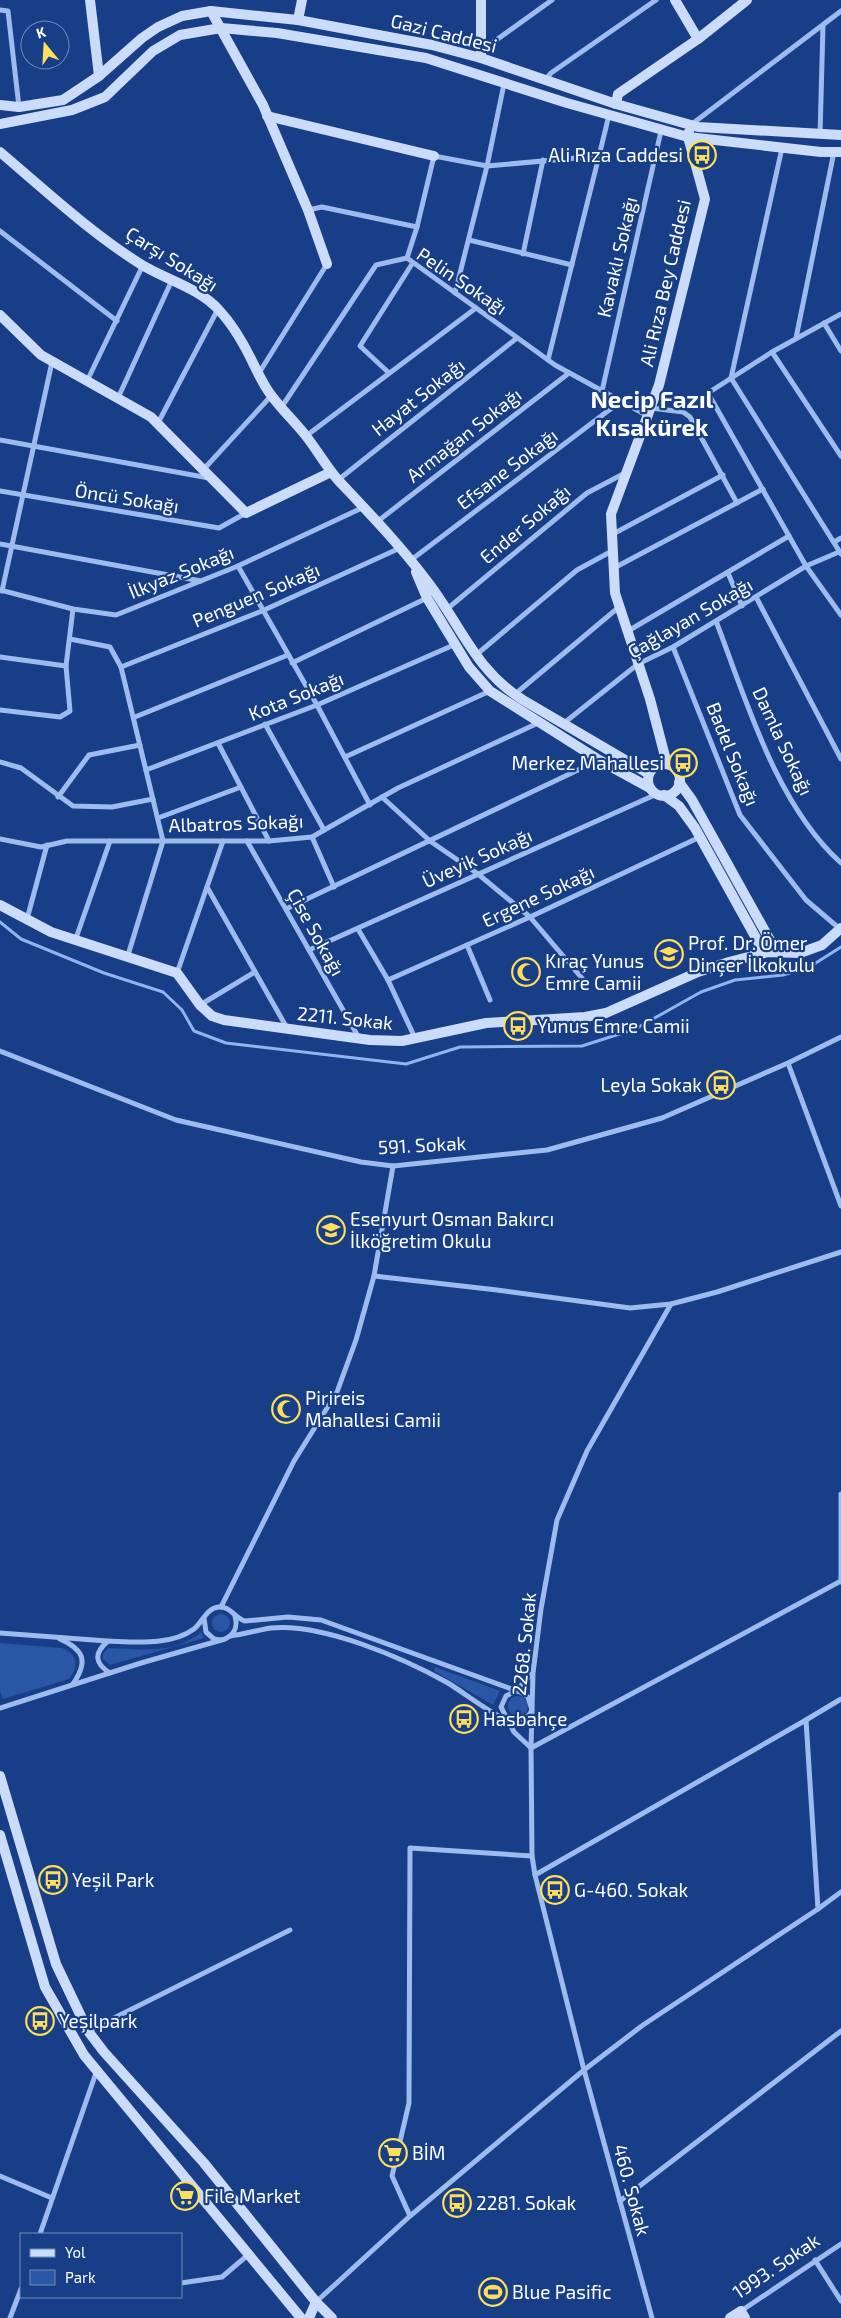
<svg xmlns="http://www.w3.org/2000/svg" width="841" height="2318" font-family="'Exo 2',sans-serif">
	<style>
		.green { fill: #2a56a6 }
		.lines { fill: none; stroke-linecap: round; stroke-linejoin: round }
		.stream { stroke: #90b4f0; stroke-width: 3 }
		.street { stroke: #9ebbee; stroke-width: 5 }
		.secondary { stroke: #cbdbfa; stroke-width: 10 }
		.labels { text-anchor: middle; stroke-width: 4.5; stroke-linejoin: round; paint-order: stroke }
		.street-label { font-size: 19px; fill: #fff; stroke: #173e87 }
		.poi-label { font-size: 19px; fill: #fff; stroke: #173e87; text-anchor: start }
		.district-label { font-size: 24px; font-weight: bold; fill: #fff; stroke: #173e87 }
	</style>
	<rect width="100%" height="100%" fill="#173e87"/>
	<g class="green">
		<circle cx="221" cy="1623" r="9"/>
		<path d="M201 1632 204 1638 110 1665 103 1659V1654L108 1648C141 1649 174 1655 201 1632Z"/>
		<path d="M0 1643 62 1648C78 1654 79 1666 69 1679L3 1699 0 1691Z"/>
		<path d="M435 1667 500 1691 493 1705 434 1671Z"/>
		<circle cx="518" cy="1706" r="10"/>
	</g>
	<g class="lines">
		<path class="stream" d="M0 922 21 939 104 973 163 992 182 1010 194 1031 226 1043 406 1064 460 1047 582 1046 635 1029 701 992 735 980 783 975 811 966 841 947"/>
		<g class="street">
			<path d="M0 10 8 11 19 107"/>
			<path d="M481 51 552 0"/>
			<path d="M545 80 551 73 656 0"/>
			<path d="M692 124 841 11"/>
			<path d="M820 135 823 25"/>
			<path d="M782 148 731 378 841 554"/>
			<path d="M308 210 322 207 417 227"/>
			<path d="M0 231 117 321"/>
			<path d="M469 240 572 265"/>
			<path d="M523 254 543 160"/>
			<path d="M407 258 417 227 434 156 487 166 599 156 609 115"/>
			<path d="M455 293 487 166 504 84"/>
			<path d="M841 314 772 352 708 393 806 566 841 615"/>
			<path d="M824 323 841 351"/>
			<path d="M796 338 834 152"/>
			<path d="M772 352 841 456"/>
			<path d="M548 360 599 156"/>
			<path d="M259 373 327 264"/>
			<path d="M389 373 360 346 412 264"/>
			<path d="M87 381 143 265"/>
			<path d="M602 391 661 131"/>
			<path d="M118 398 172 280"/>
			<path d="M281 408 376 265 407 258 555 365 648 416"/>
			<path d="M651 408 683 412 690 417 737 503"/>
			<path d="M158 423 218 309"/>
			<path d="M306 436 476 308"/>
			<path d="M0 440 209 478"/>
			<path d="M203 470 271 396"/>
			<path d="M338 480 517 338"/>
			<path d="M0 491 219 528 246 513"/>
			<path d="M378 521 569 373"/>
			<path d="M613 534 723 475"/>
			<path d="M834 542 841 538"/>
			<path d="M0 544 201 581"/>
			<path d="M411 560 621 401"/>
			<path d="M238 566 317 705 370 805"/>
			<path d="M614 568 763 489"/>
			<path d="M728 573 742 606"/>
			<path d="M0 590 73 609 116 615 238 566 364 507"/>
			<path d="M2 591 52 362"/>
			<path d="M756 597 841 759"/>
			<path d="M447 609 587 493 625 473"/>
			<path d="M716 621C747 702 776 804 841 863"/>
			<path d="M628 631 789 536"/>
			<path d="M70 639 110 647 121 667 163 841 128 955"/>
			<path d="M673 647 740 815 806 900 840 929"/>
			<path d="M476 655 577 570 612 551"/>
			<path d="M0 657 66 666"/>
			<path d="M292 663 427 598"/>
			<path d="M121 667 262 611 400 548"/>
			<path d="M514 695 619 607"/>
			<path d="M0 710 60 717 70 711 66 666 73 609"/>
			<path d="M135 717 288 655"/>
			<path d="M564 723 638 664 673 647 806 566 839 552"/>
			<path d="M265 724 324 830"/>
			<path d="M218 743 269 841"/>
			<path d="M345 757 490 691"/>
			<path d="M0 762 21 768 73 806 112 807 153 799"/>
			<path d="M146 770 317 705 456 644"/>
			<path d="M58 797 89 755 140 745"/>
			<path d="M382 797 430 841 478 874 530 917 586 983"/>
			<path d="M158 818 241 787"/>
			<path d="M312 837 334 887"/>
			<path d="M0 839 41 847 67 841H269L312 837 398 788 538 723"/>
			<path d="M247 841 359 1038"/>
			<path d="M207 887 287 1028"/>
			<path d="M286 909 599 760"/>
			<path d="M27 919 47 845"/>
			<path d="M358 929 388 980 415 1038"/>
			<path d="M75 941 110 841"/>
			<path d="M467 945 490 1000"/>
			<path d="M309 950 657 794"/>
			<path d="M177 973 223 841"/>
			<path d="M388 980 530 917 700 837"/>
			<path d="M200 1005 255 972"/>
			<path d="M0 1051 176 1120 361 1162 393 1166 547 1150 662 1118 788 1063 841 1037"/>
			<path d="M788 1063 841 1206"/>
			<path d="M374 1276 497 1290 630 1308 671 1304 717 1292 841 1252"/>
			<path d="M841 1494V1582"/>
			<path d="M221 1607 294 1461 337 1392 356 1340 374 1276 393 1166"/>
			<path d="M204 1618 206 1632 214 1639 220 1640"/>
			<path d="M0 1633 107 1641"/>
			<path d="M60 1639C85 1650 88 1662 73 1684"/>
			<path d="M110 1673C94 1663 94 1653 108 1641 135 1642 171 1646 194 1629 203 1622 206 1608 219 1607 230 1606 235 1618 245 1621L288 1617 321 1620 520 1692 528 1697 532 1710C528 1718 520 1723 510 1721 496 1718 463 1692 448 1683 403 1658 323 1623 271 1628 258 1630 244 1634 230 1636"/>
			<path d="M0 1708 141 1663 225 1639C235 1634 238 1627 235 1616"/>
			<path d="M806 1720 841 1699"/>
			<path d="M531 1748 841 1581"/>
			<path d="M531 1748 514 1732 501 1707 506 1696 516 1691 532 1674"/>
			<path d="M818 1909 841 1892"/>
			<path d="M88 2031 290 1930"/>
			<path d="M0 2176 52 2198"/>
			<path d="M620 2201 841 2031"/>
			<path d="M410 2216 392 2176 409 2103 410 1848 532 1856"/>
			<path d="M40 2234 97 2070"/>
			<path d="M815 2260 841 2301"/>
			<path d="M181 2283 222 2277 249 2254"/>
			<path d="M316 2302 410 2216 584 2070 643 2025 818 1909 806 1720 535 1875"/>
			<path d="M741 2311 841 2244"/>
			<path d="M10 2318 21 2289"/>
			<path d="M652 2318 584 2070 535 1875 532 1856 531 1748 533 1673 541 1609 557 1520 587 1451 671 1304"/>
		</g>
		<g class="secondary">
			<path d="M90 0 99 76"/>
			<path d="M675 0 698 39"/>
			<path d="M211 11 263 105 308 210 327 264"/>
			<path d="M298 20 302 0"/>
			<path d="M481 58V0"/>
			<path d="M616 104 618 94 698 39 747 0"/>
			<path d="M0 105 19 107 63 100 99 76 142 38 158 27 182 16 211 11 298 20 432 45 481 58 616 104 698 127 841 135"/>
			<path d="M267 116 434 156"/>
			<path d="M0 124 72 110 105 97 153 51 180 35 221 28 277 33 426 58 567 103 688 137 821 152H841"/>
			<path d="M0 152C46 191 91 233 142 265 167 280 199 288 219 310 233 325 245 346 254 365 259 375 264 386 271 395 282 410 295 422 306 436 317 450 326 466 338 480 369 513 400 545 427 581 461 625 474 669 523 700L649 774"/>
			<path d="M0 315 41 355 151 417 246 513 331 472"/>
			<path d="M416 572 427 598 469 667 490 691 599 760 650 788"/>
			<path d="M667 764 650 699 615 593 611 514 659 385 705 199 688 137 689 132"/>
			<circle cx="664" cy="780" r="16"/>
			<path d="M679 782 692 800 771 942 768 952"/>
			<path d="M664 795 679 806 695 828 761 947 768 952"/>
			<path d="M0 905 51 932 177 973 200 1005 212 1016 224 1020 370 1040 402 1041 486 1023 585 1017 606 1013 698 972 729 962 768 952 800 953 822 945 841 928"/>
			<path d="M0 1776 56 1964 88 2031 104 2052 204 2163 316 2302 332 2318"/>
			<path d="M0 1835 45 1987 84 2055 301 2318"/>
			<path d="M309 2318 316 2302"/>
			<path d="M730 2318 741 2311 745 2318"/>
		</g>
	</g>
	<defs>
		<symbol id="bus-ring" viewBox="-11 -11 22 22"><circle r="9.5" fill="#173e87" stroke="#ffde5a" stroke-width="1.5"/><path d="M-5-6H5V4H4V6H2V4H-2V6H-4V4H-5ZM-3.5-4V0h7V-4ZM-3.5 1.2v1.5H-2V1.2ZM2 1.2v1.5H3.5V1.2Z" fill="#ffde5a"/></symbol>
		<symbol id="school-ring" viewBox="-11 -11 22 22"><circle r="9.5" fill="#173e87" stroke="#ffde5a" stroke-width="1.5"/><path d="M0-5L7-2L0 1L-7-2ZM-4 1L0 2.5L4 1V4Q0 6-4 4Z" fill="#ffde5a"/></symbol>
		<symbol id="mosque-ring" viewBox="-11 -11 22 22"><circle r="9.5" fill="#173e87" stroke="#ffde5a" stroke-width="1.5"/><path d="M3.5-4.9A6 6 0 1 0 3.5 4.9A5 5 0 1 1 3.5-4.9Z" fill="#ffde5a"/></symbol>
		<symbol id="supermarket-ring" viewBox="-11 -11 22 22"><circle r="9.5" fill="#173e87" stroke="#ffde5a" stroke-width="1.5"/><path d="M-6-5.5h2.5l.6 2H6L4.5 2H-2.5L-4.4-4H-6ZM-1.5 3.2a1.3 1.3 0 1 0 .1 0ZM3 3.2a1.3 1.3 0 1 0 .1 0Z" fill="#ffde5a"/></symbol>
		<symbol id="stadium-ring" viewBox="-11 -11 22 22"><circle r="9.5" fill="#173e87" stroke="#ffde5a" stroke-width="1.5"/><path d="M0-5a6.5 5 0 1 0 0 10a6.5 5 0 1 0 0-10ZM-3.5-1.8h7v3.6h-7Z" fill="#ffde5a"/></symbol>
	</defs>
	<g fill-rule="evenodd">
		<use href="#bus-ring" x="686" y="139" width="32" height="32"/>
		<use href="#bus-ring" x="667" y="747" width="32" height="32"/>
		<use href="#school-ring" x="653" y="938" width="32" height="32"/>
		<use href="#mosque-ring" x="510" y="956" width="32" height="32"/>
		<use href="#bus-ring" x="502" y="1010" width="32" height="32"/>
		<use href="#bus-ring" x="705" y="1069" width="32" height="32"/>
		<use href="#school-ring" x="315" y="1214" width="32" height="32"/>
		<use href="#mosque-ring" x="270" y="1393" width="32" height="32"/>
		<use href="#bus-ring" x="448" y="1703" width="32" height="32"/>
		<use href="#bus-ring" x="37" y="1864" width="32" height="32"/>
		<use href="#bus-ring" x="539" y="1874" width="32" height="32"/>
		<use href="#bus-ring" x="24" y="2005" width="32" height="32"/>
		<use href="#supermarket-ring" x="377" y="2137" width="32" height="32"/>
		<use href="#supermarket-ring" x="169" y="2180" width="32" height="32"/>
		<use href="#bus-ring" x="441" y="2187" width="32" height="32"/>
		<use href="#stadium-ring" x="477" y="2276" width="32" height="32"/>
	</g>
	<g class="labels">
		<g class="street-label">
			<text transform="translate(444 33) rotate(14)" y="7">Gazi Caddesi</text>
			<text transform="translate(617 257) rotate(-77)" y="7">Kavaklı Sokağı</text>
			<text transform="translate(172 259) rotate(32)" y="7">Çarşı Sokağı</text>
			<text transform="translate(462 281) rotate(34)" y="7">Pelin Sokağı</text>
			<text transform="translate(665 283) rotate(-77)" y="7">Ali Rıza Bey Caddesi</text>
			<text transform="translate(418 397) rotate(-38)" y="7">Hayat Sokağı</text>
			<text transform="translate(464 435) rotate(-38)" y="7">Armağan Sokağı</text>
			<text transform="translate(507 469) rotate(-37)" y="7">Efsane Sokağı</text>
			<text transform="translate(127 498) rotate(9)" y="7">Öncü Sokağı</text>
			<text transform="translate(525 524) rotate(-40)" y="7">Ender Sokağı</text>
			<text transform="translate(181 572) rotate(-22)" y="7">İlkyaz Sokağı</text>
			<text transform="translate(256 595) rotate(-23)" y="7">Penguen Sokağı</text>
			<text transform="translate(690 618) rotate(-30)" y="7">Çağlayan Sokağı</text>
			<text transform="translate(296 696) rotate(-22)" y="7">Kota Sokağı</text>
			<text transform="translate(783 741) rotate(65)" y="7">Damla Sokağı</text>
			<text transform="translate(733 754) rotate(68)" y="7">Badel Sokağı</text>
			<text transform="translate(236 823) rotate(-2)" y="7">Albatros Sokağı</text>
			<text transform="translate(477 858) rotate(-24)" y="7">Üveyik Sokağı</text>
			<text transform="translate(538 896) rotate(-25)" y="7">Ergene Sokağı</text>
			<text transform="translate(316 932) rotate(61)" y="7">Çise Sokağı</text>
			<text transform="translate(345 1018) rotate(6)" y="7">2211. Sokak</text>
			<text transform="translate(422 1145) rotate(-3)" y="7">591. Sokak</text>
			<text transform="translate(524 1644) rotate(-84)" y="7">2268. Sokak</text>
			<text transform="translate(632 2190) rotate(75)" y="7">460. Sokak</text>
			<text transform="translate(776 2266) rotate(-34)" y="7">1993. Sokak</text>
		</g>
		<g class="poi-label">
			<text x="683" y="162" text-anchor="end">Ali Rıza Caddesi</text>
			<text x="664" y="770" text-anchor="end">Merkez Mahallesi</text>
			<text x="688" y="950">Prof. Dr. Ömer<tspan x="688" dy="22">Dinçer İlkokulu</tspan></text>
			<text x="545" y="968">Kıraç Yunus<tspan x="545" dy="22">Emre Camii</tspan></text>
			<text x="537" y="1033">Yunus Emre Camii</text>
			<text x="702" y="1092" text-anchor="end">Leyla Sokak</text>
			<text x="350" y="1226">Esenyurt Osman Bakırcı<tspan x="350" dy="22">İlköğretim Okulu</tspan></text>
			<text x="305" y="1405">Pirireis<tspan x="305" dy="22">Mahallesi Camii</tspan></text>
			<text x="483" y="1726">Hasbahçe</text>
			<text x="72" y="1887">Yeşil Park</text>
			<text x="574" y="1897">G-460. Sokak</text>
			<text x="59" y="2028">Yeşilpark</text>
			<text x="412" y="2160">BİM</text>
			<text x="204" y="2203">File Market</text>
			<text x="476" y="2210">2281. Sokak</text>
			<text x="512" y="2299">Blue Pasific</text>
		</g>
		<g class="district-label">
			<text x="652" y="408">Necip Fazıl<tspan x="652" dy="28">Kısakürek</tspan></text>
		</g>
	</g>
	<rect x="20" y="2233" width="162" height="65" fill="#173e87" stroke="#748bb7"/>
	<rect x="30" y="2249" width="25" height="8" fill="#cbdbfa" stroke="#748bb7"/>
	<text x="65" y="2258" font-size="15" fill="#ffffff">Yol</text>
	<rect x="30" y="2270" width="25" height="15" fill="#2a56a6" stroke="#748bb7"/>
	<text x="65" y="2283" font-size="15" fill="#ffffff">Park</text>
	<g transform="translate(45 45) rotate(342)"><circle r="24" fill="#173e87" stroke="#748bb7"/>
	<path d="M0-4L9 19L0 12L-9 19Z" fill="#ffde5a"/>
	<text y="-8" font-size="14" font-weight="bold" text-anchor="middle" fill="#ffffff">K</text>
	</g>
</svg>
